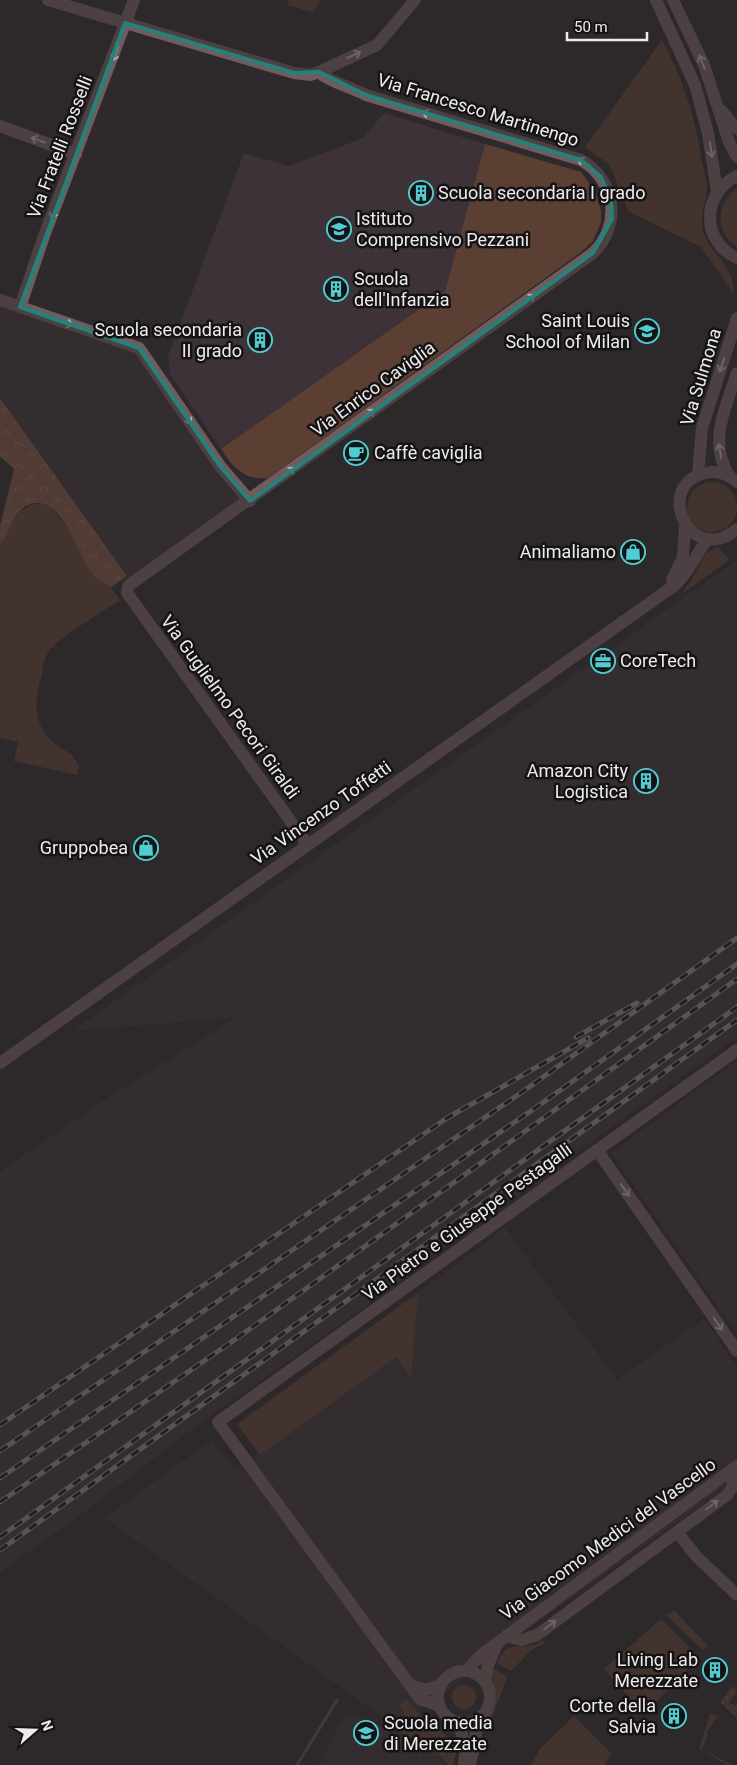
<svg xmlns="http://www.w3.org/2000/svg" width="737" height="1765" font-family="Roboto,sans-serif">
	<style>
		.built { fill: #3d3237 }
		.green { fill: #5b3f33 }
		.forest { fill: url(#forest-crowns) }
		.garden { fill: url(#garden-dots) }
		.lines { fill: none; stroke-linecap: round; stroke-linejoin: round }
		.stream { stroke: #534d64; stroke-width: 3 }
		.minor { stroke: #715c5d; stroke-width: 12 }
		.rail-casing { stroke: #898588; stroke-width: 5 }
		.rail { stroke: #151314; stroke-width: 3; stroke-dasharray: 9; stroke-linecap: butt }
		.oneway { stroke: #b6abac }
		.marked { fill: none; stroke: #25827b; stroke-width: 4; stroke-linejoin: round }
		.labels { text-anchor: middle; stroke-width: 5; stroke-linejoin: round; paint-order: stroke }
		.street-label { font-size: 18px; fill: #eeebed; stroke: #151314 }
		.poi-label { font-size: 18px; fill: #eeebed; stroke: #151314; text-anchor: end }
	</style>
	<defs>
		<pattern id="forest-crowns" width="20" height="18" patternUnits="userSpaceOnUse" patternTransform="scale(1.25)"><rect width="20" height="18" fill="#7c5341"/><path d="M2 6a3 3 0 1 1 6 0M12 15a3 3 0 1 1 6 0" fill="none" stroke="#8f6c5d"/></pattern>
		<pattern id="garden-dots" width="8" height="8" patternUnits="userSpaceOnUse" patternTransform="scale(1.25)"><rect width="8" height="8" fill="#5b3f33"/><path d="M2 2h.1M6 6h.1" fill="none" stroke="#735b51" stroke-width="1.8" stroke-linecap="round"/></pattern>
	</defs>
	<rect width="100%" height="100%" fill="#2e292c"/>
	<g class="built">
		<path d="M384 113 485 144 445 291 221 449 170 374 168 356 244 153 289 166 363 138Z"/>
		<path d="M0 300 135 345 250 501 132 582 0 398Z"/>
		<path d="M737 560V1037L408 1273 409 1275 196 1426 76 1518 0 1572V1172L106 1099 238 1017 73 1031Z"/>
		<path d="M737 1061V1334L611 1153Z"/>
		<path d="M505 1228 617 1380 704 1319 737 1367V1479L515 1638 468 1676 395 1726 105 1518 212 1440 233 1468 260 1455 396 1357 411 1376 418 1293Z"/>
		<path d="M356 1715 430 1748 445 1765H318L344 1718Z"/>
	</g>
	<g class="green">
		<path d="M289 0H321L313 12 287 5Z"/>
		<path d="M662 40C683 79 696 119 702 163 704 171 707 181 707 189 706 204 699 215 703 231 711 257 734 263 734 294L701 247 628 211 610 165 585 147Z"/>
		<path d="M485 144 581 172 595 191 601 211V222L593 241 580 253 268 478C245 481 232 467 221 449L445 291Z"/>
		<path d="M737 188V247C714 231 716 204 737 188Z"/>
		<circle cx="712" cy="507" r="25"/>
		<path d="M33 504H42L50 507 74 536 97 579 111 587 120 600C104 611 59 637 49 651 44 658 43 666 42 673 36 696 32 715 46 735 56 748 73 751 79 766L77 775 14 761 18 742 0 738V544L19 512Z"/>
		<path d="M718 547 729 560 682 594C684 589 690 583 693 577 701 565 702 551 718 547Z"/>
		<path d="M418 1293 411 1377 396 1357 260 1455 237 1424Z"/>
		<path d="M674 1610 707 1645 703 1650 667 1616Z"/>
		<path d="M661 1619 699 1657 655 1703 642 1712 604 1669Z"/>
		<path d="M543 1640 544 1643 530 1651 511 1671 497 1663C512 1633 521 1656 543 1640Z"/>
		<path d="M492 1667 507 1677 489 1726 482 1728 493 1706Z"/>
		<circle cx="464" cy="1697" r="12"/>
		<path d="M407 1699C419 1720 444 1728 457 1748L453 1765H448L430 1746 398 1732 407 1721 400 1704Z"/>
		<path d="M710 1714 718 1716 706 1733 708 1735 702 1749 732 1765H727L699 1748Z"/>
		<path d="M574 1716 611 1753 605 1765H531L540 1749Z"/>
	</g>
	<path class="forest" d="M0 398 127 576 111 587C103 582 95 579 90 571 78 553 59 488 26 506 11 515 11 533 0 544V527L14 469 0 456Z"/>
	<path class="garden" d="M733 1686 737 1692 729 1703 737 1706V1718L720 1702Z"/>
	<g class="lines">
		<path class="stream" d="M297 1765 337 1700"/>
		<g class="minor">
			<path d="M48 0 294 73 310 75 319 72 377 45 415 0"/>
			<path d="M656 0 695 85 708 133 717 192"/>
			<path d="M673 0 704 65 729 142 737 157"/>
			<path d="M722 111 737 129"/>
			<path d="M0 126 76 154"/>
			<path d="M737 176C701 193 701 242 737 258"/>
			<path d="M0 300 139 348 220 466 250 501"/>
			<path d="M20 307 44 236 134 0"/>
			<path d="M698 475 702 428 737 318"/>
			<path d="M730 477C707 443 726 407 737 373"/>
			<path d="M737 482C728 474 717 470 705 473 652 486 691 568 737 529"/>
			<path d="M672 580 683 557 685 525"/>
			<path d="M307 844 130 597 127 593 128 586 593 253C622 225 616 180 581 160L366 95C355 89 324 79 319 72"/>
			<path d="M0 1063 675 585C689 572 696 554 708 539"/>
			<path d="M597 1150 737 1351"/>
			<path d="M677 1532 697 1557 737 1595"/>
			<path d="M506 1636 522 1640 537 1635 727 1495 733 1486 731 1471"/>
			<path d="M466 1671 482 1654 737 1466"/>
			<circle cx="464" cy="1697" r="26"/>
			<path d="M485 1682 488 1665 498 1642"/>
			<path d="M409 1683C422 1691 428 1691 441 1684"/>
			<path d="M440 1706 420 1699 218 1422 737 1050"/>
			<path d="M458 1722 466 1747 464 1763"/>
			<path d="M469 1765C476 1750 474 1733 480 1717"/>
		</g>
		<defs>
			<g id="rail">
				<path d="M576 1037 637 1003"/>
				<path d="M0 1425 447 1118 588 1038"/>
				<path d="M0 1451 525 1090 737 938"/>
				<path d="M0 1478 538 1106 737 964"/>
				<path d="M0 1502 240 1336 737 979"/>
				<path d="M0 1537 737 1007"/>
				<path d="M0 1550 737 1020"/>
			</g>
		</defs>
		<use href="#rail" class="rail-casing"/>
		<use href="#rail" class="rail"/>
	</g>
	<defs><path id="oneway-shaft" d="M-6 0H5M1.5-3L5.5 0L1.5 3" fill="none" stroke-width="1.6" stroke-linecap="round" stroke-linejoin="round" transform="scale(1.25)"/></defs>
	<g class="oneway">
		<use href="#oneway-shaft" transform="translate(115 54) rotate(111)"/>
		<use href="#oneway-shaft" transform="translate(354 55) rotate(-23)"/>
		<use href="#oneway-shaft" transform="translate(702 62) rotate(-112)"/>
		<use href="#oneway-shaft" transform="translate(429 114) rotate(-164)"/>
		<use href="#oneway-shaft" transform="translate(38 140) rotate(-160)"/>
		<use href="#oneway-shaft" transform="translate(711 150) rotate(82)"/>
		<use href="#oneway-shaft" transform="translate(584 162) rotate(-150)"/>
		<use href="#oneway-shaft" transform="translate(54 212) rotate(112)"/>
		<use href="#oneway-shaft" transform="translate(529 299) rotate(-36)"/>
		<use href="#oneway-shaft" transform="translate(66 323) rotate(18)"/>
		<use href="#oneway-shaft" transform="translate(722 365) rotate(108)"/>
		<use href="#oneway-shaft" transform="translate(369 414) rotate(-36)"/>
		<use href="#oneway-shaft" transform="translate(187 418) rotate(56)"/>
		<use href="#oneway-shaft" transform="translate(720 451) rotate(-99)"/>
		<use href="#oneway-shaft" transform="translate(289 472) rotate(-36)"/>
		<use href="#oneway-shaft" transform="translate(625 1190) rotate(55)"/>
		<use href="#oneway-shaft" transform="translate(718 1324) rotate(55)"/>
		<use href="#oneway-shaft" transform="translate(712 1505) rotate(-37)"/>
		<use href="#oneway-shaft" transform="translate(550 1625) rotate(-37)"/>
	</g>
	<path d="M0 0H737V1765H0ZM125 23 294 73 319 72 366 95 581 160 601 177 611 200 612 219 593 253 250 501 220 466 139 348 20 307Z" fill="#2e292c" fill-opacity=".55" fill-rule="evenodd"/>
	<path class="marked" d="M125 23 294 73 319 72 366 95 581 160 601 177 611 200 612 219 593 253 250 501 220 466 139 348 20 307Z"/>
	<defs>
		<symbol id="building-ring" viewBox="-11 -11 22 22"><circle r="9.5" fill="#151314" stroke="#51ccd3" stroke-width="1.5"/><path d="M-4-6H4V6H1V3H-1V6H-4ZM-2.5-4.3h1.7v1.8h-1.7ZM.8-4.3h1.7v1.8H.8ZM-2.5-1h1.7V.8h-1.7ZM.8-1h1.7V.8H.8Z" fill="#51ccd3"/></symbol>
		<symbol id="school-ring" viewBox="-11 -11 22 22"><circle r="9.5" fill="#151314" stroke="#51ccd3" stroke-width="1.5"/><path d="M0-5L7-2L0 1L-7-2ZM-4 1L0 2.5L4 1V4Q0 6-4 4Z" fill="#51ccd3"/></symbol>
		<symbol id="cafe-ring" viewBox="-11 -11 22 22"><circle r="9.5" fill="#151314" stroke="#51ccd3" stroke-width="1.5"/><path d="M-5.5-4.5H6V0H3Q3 3.5 0 3.5H-2.5Q-5.5 3.5-5.5 0ZM3-3.2v2h1.7v-2ZM-6 4.5H4V6H-6Z" fill="#51ccd3"/></symbol>
		<symbol id="shop-ring" viewBox="-11 -11 22 22"><circle r="9.5" fill="#151314" stroke="#51ccd3" stroke-width="1.5"/><path d="M-5-2.5h2.3a2.7 3.5 0 0 1 5.4 0H5L5.5 6h-11ZM-1.5-2.5h3a1.5 2.3 0 0 0-3 0Z" fill="#51ccd3"/></symbol>
		<symbol id="office-ring" viewBox="-11 -11 22 22"><circle r="9.5" fill="#151314" stroke="#51ccd3" stroke-width="1.5"/><path d="M-6-3h4V-5.5h4V-3h4V5H-6ZM-1-4.5V-3h2v-1.5ZM-6 0V1H6V0Z" fill="#51ccd3"/></symbol>
	</defs>
	<g fill-rule="evenodd">
		<use href="#building-ring" x="407" y="179" width="28" height="28"/>
		<use href="#school-ring" x="325" y="215" width="28" height="28"/>
		<use href="#building-ring" x="322" y="275" width="28" height="28"/>
		<use href="#school-ring" x="633" y="317" width="28" height="28"/>
		<use href="#building-ring" x="246" y="326" width="28" height="28"/>
		<use href="#cafe-ring" x="342" y="439" width="28" height="28"/>
		<use href="#shop-ring" x="619" y="538" width="28" height="28"/>
		<use href="#office-ring" x="589" y="647" width="28" height="28"/>
		<use href="#building-ring" x="632" y="767" width="28" height="28"/>
		<use href="#shop-ring" x="132" y="834" width="28" height="28"/>
		<use href="#building-ring" x="701" y="1656" width="28" height="28"/>
		<use href="#building-ring" x="660" y="1702" width="28" height="28"/>
		<use href="#school-ring" x="352" y="1719" width="28" height="28"/>
	</g>
	<g class="labels">
		<g class="street-label">
			<text transform="translate(478 110) rotate(17)" y="6">Via Francesco Martinengo</text>
			<text transform="translate(60 147) rotate(-69)" y="6">Via Fratelli Rosselli</text>
			<text transform="translate(701 377) rotate(-73)" y="6">Via Sulmona</text>
			<text transform="translate(373 389) rotate(-36)" y="6">Via Enrico Caviglia</text>
			<text transform="translate(230 707) rotate(54)" y="6">Via Guglielmo Pecori Giraldi</text>
			<text transform="translate(321 813) rotate(-35)" y="6">Via Vincenzo Toffetti</text>
			<text transform="translate(467 1222) rotate(-36)" y="6">Via Pietro e Giuseppe Pestagalli</text>
			<text transform="translate(608 1539) rotate(-36)" y="6">Via Giacomo Medici del Vascello</text>
		</g>
		<g class="poi-label">
			<text x="438" y="199" text-anchor="start">Scuola secondaria I grado</text>
			<text x="356" y="225" text-anchor="start">Istituto<tspan x="356" dy="21">Comprensivo Pezzani</tspan></text>
			<text x="354" y="285" text-anchor="start">Scuola<tspan x="354" dy="21">dell'Infanzia</tspan></text>
			<text x="630" y="327">Saint Louis<tspan x="630" dy="21">School of Milan</tspan></text>
			<text x="242" y="336">Scuola secondaria<tspan x="242" dy="21">II grado</tspan></text>
			<text x="374" y="459" text-anchor="start">Caffè caviglia</text>
			<text x="616" y="558">Animaliamo</text>
			<text x="620" y="667" text-anchor="start">CoreTech</text>
			<text x="628" y="777">Amazon City<tspan x="628" dy="21">Logistica</tspan></text>
			<text x="128" y="854">Gruppobea</text>
			<text x="698" y="1666">Living Lab<tspan x="698" dy="21">Merezzate</tspan></text>
			<text x="656" y="1712">Corte della<tspan x="656" dy="21">Salvia</tspan></text>
			<text x="384" y="1729" text-anchor="start">Scuola media<tspan x="384" dy="21">di Merezzate</tspan></text>
		</g>
	</g>
	<g transform="translate(35 1730) rotate(70)" stroke="#151314" stroke-width="4" paint-order="stroke">
	<path d="M0-4L9 19L0 12L-9 19Z" fill="#eeebed"/>
	<text y="-8" font-size="14" font-weight="bold" text-anchor="middle" fill="#eeebed">N</text>
	</g>
	<path d="M567 32v8h80v-8" fill="none" stroke="#eeebed" stroke-width="2.5"/>
	<text x="574" y="32" font-size="15" fill="#eeebed" stroke="#151314" stroke-width="4" paint-order="stroke">50 m</text>
</svg>
